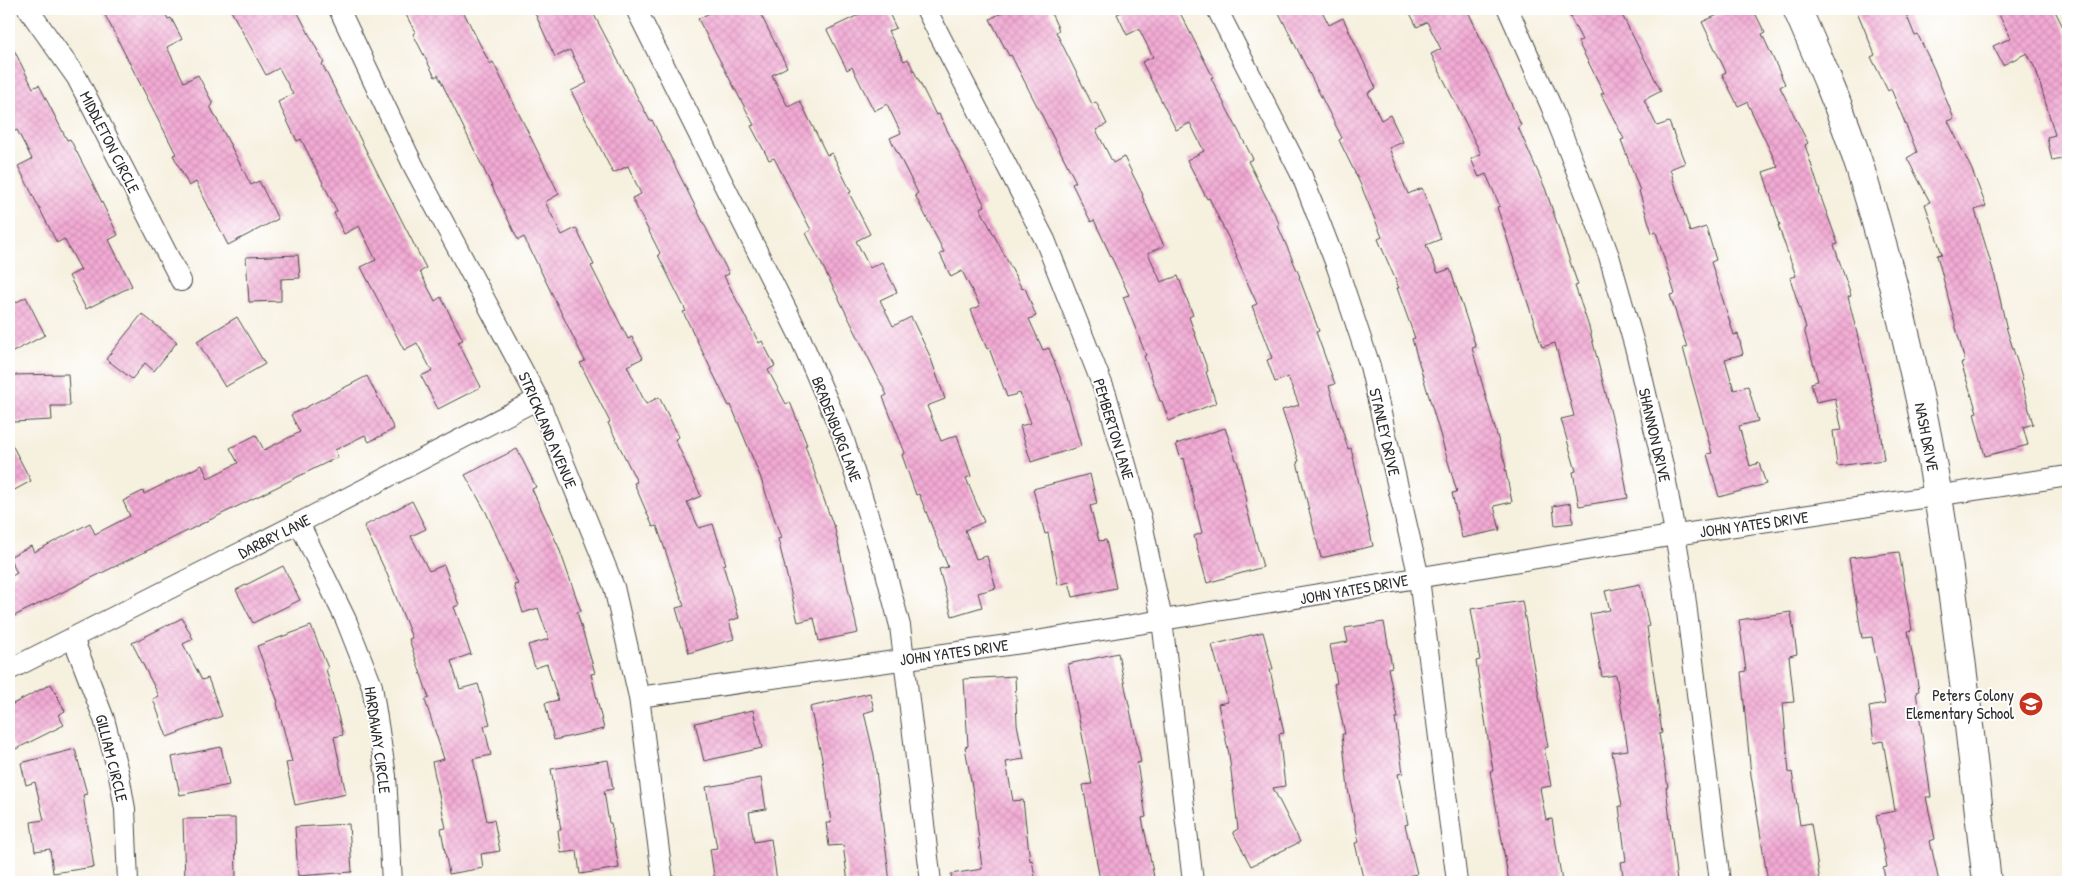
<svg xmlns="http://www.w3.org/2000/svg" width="2077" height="891" font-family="'Patrick Hand',sans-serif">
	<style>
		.building { fill: url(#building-cross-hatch) }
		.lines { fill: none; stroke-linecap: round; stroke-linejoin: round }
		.street-casing { stroke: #494946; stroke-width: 22 }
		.secondary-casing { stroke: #494946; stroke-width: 30 }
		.street { stroke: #fff; stroke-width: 20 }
		.secondary { stroke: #fff; stroke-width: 28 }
		.labels { text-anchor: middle; stroke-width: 4; stroke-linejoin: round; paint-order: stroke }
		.street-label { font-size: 16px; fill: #2b2b2b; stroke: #fff }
		.poi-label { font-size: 16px; fill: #2b2b2b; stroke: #fff; text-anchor: end }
	</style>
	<defs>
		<pattern id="building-cross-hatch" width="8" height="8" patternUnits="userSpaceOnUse" patternTransform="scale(1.25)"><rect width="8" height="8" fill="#f2aad4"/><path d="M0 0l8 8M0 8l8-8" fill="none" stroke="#d092b6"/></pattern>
	</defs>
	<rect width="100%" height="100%" fill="#fff"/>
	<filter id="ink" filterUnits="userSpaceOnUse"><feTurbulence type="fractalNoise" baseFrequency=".02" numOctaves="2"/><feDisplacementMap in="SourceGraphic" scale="10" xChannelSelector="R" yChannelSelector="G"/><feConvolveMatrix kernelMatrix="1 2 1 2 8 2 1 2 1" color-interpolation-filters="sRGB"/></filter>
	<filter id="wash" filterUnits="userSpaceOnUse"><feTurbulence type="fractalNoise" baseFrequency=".0096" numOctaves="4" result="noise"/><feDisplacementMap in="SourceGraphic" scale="20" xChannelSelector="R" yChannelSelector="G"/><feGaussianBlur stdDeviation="1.12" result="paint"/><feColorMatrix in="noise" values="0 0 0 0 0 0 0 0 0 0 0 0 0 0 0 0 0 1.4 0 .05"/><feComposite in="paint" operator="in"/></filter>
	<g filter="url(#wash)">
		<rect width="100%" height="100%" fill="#f6f0df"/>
		<g id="blocks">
			<g class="building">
				<path d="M102 9H163L168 19 171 18 182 39 167 47 184 82 198 75 213 104 210 106 251 185 259 181 278 219 228 245 196 182 189 186 173 155 176 154Z"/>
				<path d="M230 9H296L324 63 322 64 426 268 420 272 435 301 441 297 463 340 458 342 481 387 438 409 421 376 432 371 417 343 404 350 361 267 376 260 359 226 344 234 334 213 337 211 301 139 297 141 278 102 293 94 279 68 266 75Z"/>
				<path d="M403 9H462L490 64 493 62 559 194 545 202 562 235 576 228 594 265 591 266 628 339 632 337 643 358 627 366 646 404 659 397 679 437 675 439 701 496 687 502 699 528 713 524 726 564 723 565 739 618 729 621 734 639 689 653 676 608 684 606 657 526 653 527 634 483 637 482 608 423 610 422 580 363 585 361 524 237 518 240 438 75 435 77 413 34 415 32Z"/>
				<path d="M533 9H591L650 121 652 120 729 274 724 276 759 343 762 341 775 366 768 370 786 404 790 402 807 445H805L833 525H834L858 633 819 641 814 618 798 622 778 539 781 538 760 476 731 405 729 406 683 312 686 311 658 255 660 253 632 198 641 194 628 166 613 173 571 91 587 83 570 50 555 57Z"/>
				<path d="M717 9H758L787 67 772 75 788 107 800 101 827 155 832 153 851 192 849 193 870 234 856 241 870 268 882 262 897 292 880 300 893 326 911 317 930 356 945 399 927 406 941 441 957 435 971 476 966 478 984 522 965 530 976 559 987 556 996 588 978 593 982 607 952 616 939 569 948 567 919 494 916 495 902 455 905 453 883 397 887 395 806 233 811 230 774 158 769 160 751 126 754 125 698 19Z"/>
				<path d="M871 9H887L896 28 888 31 904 61 908 59 936 115 939 114 985 206 980 208 1022 289 1025 288 1036 316 1029 319 1043 350 1049 348 1066 393 1081 446 1031 462 1020 426 1031 423 1020 393 1007 397 989 348 987 349 971 310 980 306 962 271 951 277 940 254 944 252 915 195 918 193 890 138 901 133 887 104 874 111 852 67 847 70 827 30Z"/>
				<path d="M1009 9H1049L1059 30 1056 32 1092 104 1096 102 1107 124 1096 130 1113 163 1124 157 1143 195 1142 196 1164 246 1148 253 1161 282 1178 276 1193 315 1189 317 1208 371 1206 372 1216 403 1169 421 1162 401H1160L1144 356 1146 355 1123 297 1129 295 1094 220 1091 222 1072 184 1076 182 1011 55 1009 56 990 19Z"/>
				<path d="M1129 9H1178L1213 77 1211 78 1253 159 1248 161 1280 225 1278 226 1300 277H1299L1319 331 1316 332 1335 384 1329 386 1348 449 1351 448 1373 546 1321 558 1297 462 1299 461 1282 410 1299 405 1288 377 1275 382 1267 360 1272 358 1252 306 1257 304 1236 257 1237 256 1209 198 1207 199 1187 160 1204 151 1190 123 1176 130 1142 62 1153 57 1139 29 1127 35 1117 14Z"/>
				<path d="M1277 9H1321L1329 25 1343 18 1376 88 1368 93 1381 120 1390 115 1403 142 1389 148 1408 194 1422 188 1441 239 1426 245 1438 273 1450 269 1476 347 1472 348 1506 467 1505 468 1512 502 1494 506 1500 530 1462 538 1452 493 1457 492 1412 339 1415 338 1397 288H1399L1378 239 1382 237 1360 183 1339 140 1342 138Z"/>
				<path d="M1408 9H1467L1521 125 1518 127 1545 188 1578 285 1575 286 1589 327 1618 441 1628 498 1579 506 1573 472 1576 471 1561 419 1574 416 1555 343 1542 347 1497 207 1500 206 1486 174 1479 177 1471 159 1481 154 1431 54 1441 49 1427 22 1417 27Z"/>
				<path d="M1566 9H1619L1661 91 1644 100 1657 126 1669 122 1685 163 1670 169 1690 232 1706 227 1716 260 1711 262 1734 335 1738 334 1743 354 1725 359 1734 390 1748 386 1758 421 1739 426 1750 466 1759 463 1766 484 1719 497 1707 454 1712 453 1683 348 1687 347 1670 295 1675 294 1656 232 1652 233 1639 191H1640L1621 140 1624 139 1601 94 1604 93 1578 42 1582 40Z"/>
				<path d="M1731 9H1753L1765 33 1762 34 1785 84 1780 87 1808 143 1805 145 1820 192H1819L1838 244 1834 245 1851 296 1848 297 1879 423 1884 460 1837 466 1833 431 1842 430 1835 398 1816 402 1811 383 1818 381 1804 329 1806 328 1790 278 1796 276 1778 225H1780L1763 172 1778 167 1747 102 1738 106 1722 74 1726 72 1702 22Z"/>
				<path d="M1856 9H1904L1915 36 1918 35 1934 69 1954 119 1948 121 1972 170 1986 206 1975 210 1995 277 2007 330 2023 380 2021 381 2033 424 2023 427 2028 445 1985 456 1974 413 1977 412 1961 363 1965 362 1937 255 1942 254 1925 204 1930 202 1907 158 1917 152 1891 89 1888 91 1871 57 1875 55Z"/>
				<path d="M1996 9H2054L2068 37V165L2064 166 2062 159 2052 161 2047 137 2055 135 2036 70 2027 53 2003 65 1993 46 2011 38Z"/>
				<path d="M9 40 33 88 39 85 67 140 70 139 89 176 118 235 109 240 132 286 86 309 69 276 81 270 64 239 57 243 18 166 32 159 17 130 9 134Z"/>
				<path d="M298 255 300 278 281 279V301L249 302 246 257Z"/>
				<path d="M26 297 45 335 9 354V306Z"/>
				<path d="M142 314 177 342 154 371 145 363 132 379 106 359Z"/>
				<path d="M237 317 265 364 225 387 197 341Z"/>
				<path d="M68 374 70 406H51L52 420 13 422 11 375Z"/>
				<path d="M367 376 394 429 369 442 365 435 335 450 338 457 14 616 9 604V578L17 573 9 557 31 546 34 552 90 523 95 534 130 516 123 501 143 491 144 494 202 465 208 478 238 463 230 448 256 435 264 450 300 432 291 415Z"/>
				<path d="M1225 428 1236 460H1237L1247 501 1245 502 1263 567 1207 583 1194 536 1202 533 1184 458 1181 459 1176 444Z"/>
				<path d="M9 439 31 481 9 493Z"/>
				<path d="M517 449 536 487 532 489 559 548 581 611 577 612 595 673 591 674 604 729 554 740 545 703 558 700 547 664 535 668 528 645 549 639 538 608 523 613 514 585 518 584 486 512 465 475Z"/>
				<path d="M1090 474 1097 504 1090 506 1099 541 1106 540 1116 588 1073 597 1069 582 1058 585 1048 533 1045 534 1033 489Z"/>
				<path d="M412 501 426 529 411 536 429 571 444 565 459 605 454 607 471 654 451 661 460 689 478 684 490 724 484 726 491 755 473 759 487 821 494 820 500 851 481 854 483 868 449 874 441 829 446 828 432 762 444 759 425 700 429 698 409 639 412 638 387 574 364 526Z"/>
				<path d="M1571 503 1573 523 1555 525 1553 506Z"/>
				<path d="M1899 552 1912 630 1908 631 1919 691 1916 692 1931 797H1926L1935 839 1930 841 1939 882H1886L1883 868 1887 867 1876 815 1895 811 1883 741 1874 743 1869 707 1885 704 1872 637 1862 638 1849 558Z"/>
				<path d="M283 566 300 600 253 623 236 590Z"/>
				<path d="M1640 584 1649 626 1647 627 1662 733 1659 734 1668 787H1666L1677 882H1624L1621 862 1626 861 1619 806H1622L1612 752 1628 750 1616 675 1602 677 1590 614 1610 610 1605 591Z"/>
				<path d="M1522 601 1548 747 1544 748 1551 786 1540 788 1546 820 1552 819 1562 882H1509L1490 771H1493L1476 661 1480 660 1471 609Z"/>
				<path d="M1791 612 1797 654 1789 656 1794 702 1783 703 1789 773 1792 772 1800 825 1811 823 1820 882H1768L1751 775 1741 672 1746 671 1739 620Z"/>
				<path d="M182 618 193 639 183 644 202 680 208 678 222 716 167 737 153 699 159 696 132 643Z"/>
				<path d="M1384 622 1392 667 1388 668 1398 718H1395L1403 773 1398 774 1408 824 1405 825 1417 874 1384 882H1364L1355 843 1359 842 1348 789 1342 734H1345L1334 684 1337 683 1330 645 1348 642 1345 628Z"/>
				<path d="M311 626 328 668 326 669 343 735 334 737 346 794 295 805 286 763 292 762 277 703 278 702 257 646Z"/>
				<path d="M1263 632 1273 669 1270 670 1284 733 1279 734 1285 786 1273 788 1300 842 1251 866 1233 832 1238 829 1229 754 1218 704 1228 702 1212 645Z"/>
				<path d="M1118 653 1141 762 1137 763 1146 817 1142 818 1155 882H1116L1115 877 1100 880 1083 785 1092 784 1068 664Z"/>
				<path d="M1015 676 1017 724 1024 759 1006 762 1013 801 1023 800 1030 861 1032 860 1036 882H952L951 874 982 869 975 804 965 747 968 746 964 679Z"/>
				<path d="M51 684 65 711 58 715 64 725 16 749 9 736V706Z"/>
				<path d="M870 693 874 710 864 713 874 755 890 882H848L843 845 829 846 826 823H831L822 758 810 707Z"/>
				<path d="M753 710 762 748 704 761 695 723Z"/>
				<path d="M221 747 229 785 180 795 172 757Z"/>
				<path d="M75 749 87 794 83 795 94 867 53 873 50 849 35 851 31 822 44 820 35 782 26 785 21 763Z"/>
				<path d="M608 760 613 789 604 791 609 823H611L619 868 580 874 577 851 561 853 558 830H561L551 769Z"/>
				<path d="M761 778 766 809 749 812 754 842 771 839 777 881 715 882 710 849 717 848 706 787Z"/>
				<path d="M235 818 236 882H185L183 819Z"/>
				<path d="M349 824 352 872 298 876 295 827Z"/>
			</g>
		</g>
	</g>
	<g filter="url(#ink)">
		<use href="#blocks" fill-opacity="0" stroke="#494946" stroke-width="1"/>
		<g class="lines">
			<defs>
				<g id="street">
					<path d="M28 9 77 78 181 281"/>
					<path d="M339 9 414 167 538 399 614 587 639 697 663 882"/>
					<path d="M636 9 799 335 842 434 884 565 900 626 931 882"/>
					<path d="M926 9 1045 240 1106 394 1141 518 1162 620 1193 882"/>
					<path d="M1217 9 1302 176 1337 267 1370 366 1419 578 1457 882"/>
					<path d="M1508 9 1551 106 1590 205 1609 256 1636 351 1664 470 1684 587 1720 882"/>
					<path d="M299 523 346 620 372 686 386 776 392 882"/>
					<path d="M73 638 104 719 119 775 125 809 128 882"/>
					<path d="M9 670 299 523 538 399"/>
					<path d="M639 697 1036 641 1676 535 2068 476"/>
				</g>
				<path id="secondary" d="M1797 9C1820 61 1843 114 1860 168 1893 276 1920 386 1938 497 1959 625 1972 754 1987 882"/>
			</defs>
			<use href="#street" class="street-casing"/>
			<use href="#secondary" class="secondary-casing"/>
			<use href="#street" class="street"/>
			<use href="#secondary" class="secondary"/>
		</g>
	</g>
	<defs>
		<symbol id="school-disc" viewBox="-11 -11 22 22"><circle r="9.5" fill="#c8321e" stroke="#fff"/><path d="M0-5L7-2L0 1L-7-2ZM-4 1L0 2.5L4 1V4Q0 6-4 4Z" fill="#fff"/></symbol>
	</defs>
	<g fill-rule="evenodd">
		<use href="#school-disc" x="2017" y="690" width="28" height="28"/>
	</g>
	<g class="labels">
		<g class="street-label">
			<text transform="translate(110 142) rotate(63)" y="6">MIDDLETON CIRCLE</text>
			<text transform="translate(837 429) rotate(69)" y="6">BRADENBURG LANE</text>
			<text transform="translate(1114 429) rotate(73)" y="6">PEMBERTON LANE</text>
			<text transform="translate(548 430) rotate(67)" y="6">STRICKLAND AVENUE</text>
			<text transform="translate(1385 432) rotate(77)" y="6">STANLEY DRIVE</text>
			<text transform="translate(1655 435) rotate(77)" y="6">SHANNON DRIVE</text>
			<text transform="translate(1927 437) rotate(79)" y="6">NASH DRIVE</text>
			<text transform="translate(1754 524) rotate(-8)" y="6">JOHN YATES DRIVE</text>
			<text transform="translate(274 536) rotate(-27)" y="6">DARBRY LANE</text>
			<text transform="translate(1354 589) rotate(-10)" y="6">JOHN YATES DRIVE</text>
			<text transform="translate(954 652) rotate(-8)" y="6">JOHN YATES DRIVE</text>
			<text transform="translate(378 740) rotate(82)" y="6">HARDAWAY CIRCLE</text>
			<text transform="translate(112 758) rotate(76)" y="6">GILLIAM CIRCLE</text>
		</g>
		<g class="poi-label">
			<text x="2014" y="701">Peters Colony<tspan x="2014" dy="18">Elementary School</tspan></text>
		</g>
	</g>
	<rect width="2077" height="891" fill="none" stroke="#fff" stroke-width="30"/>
</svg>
